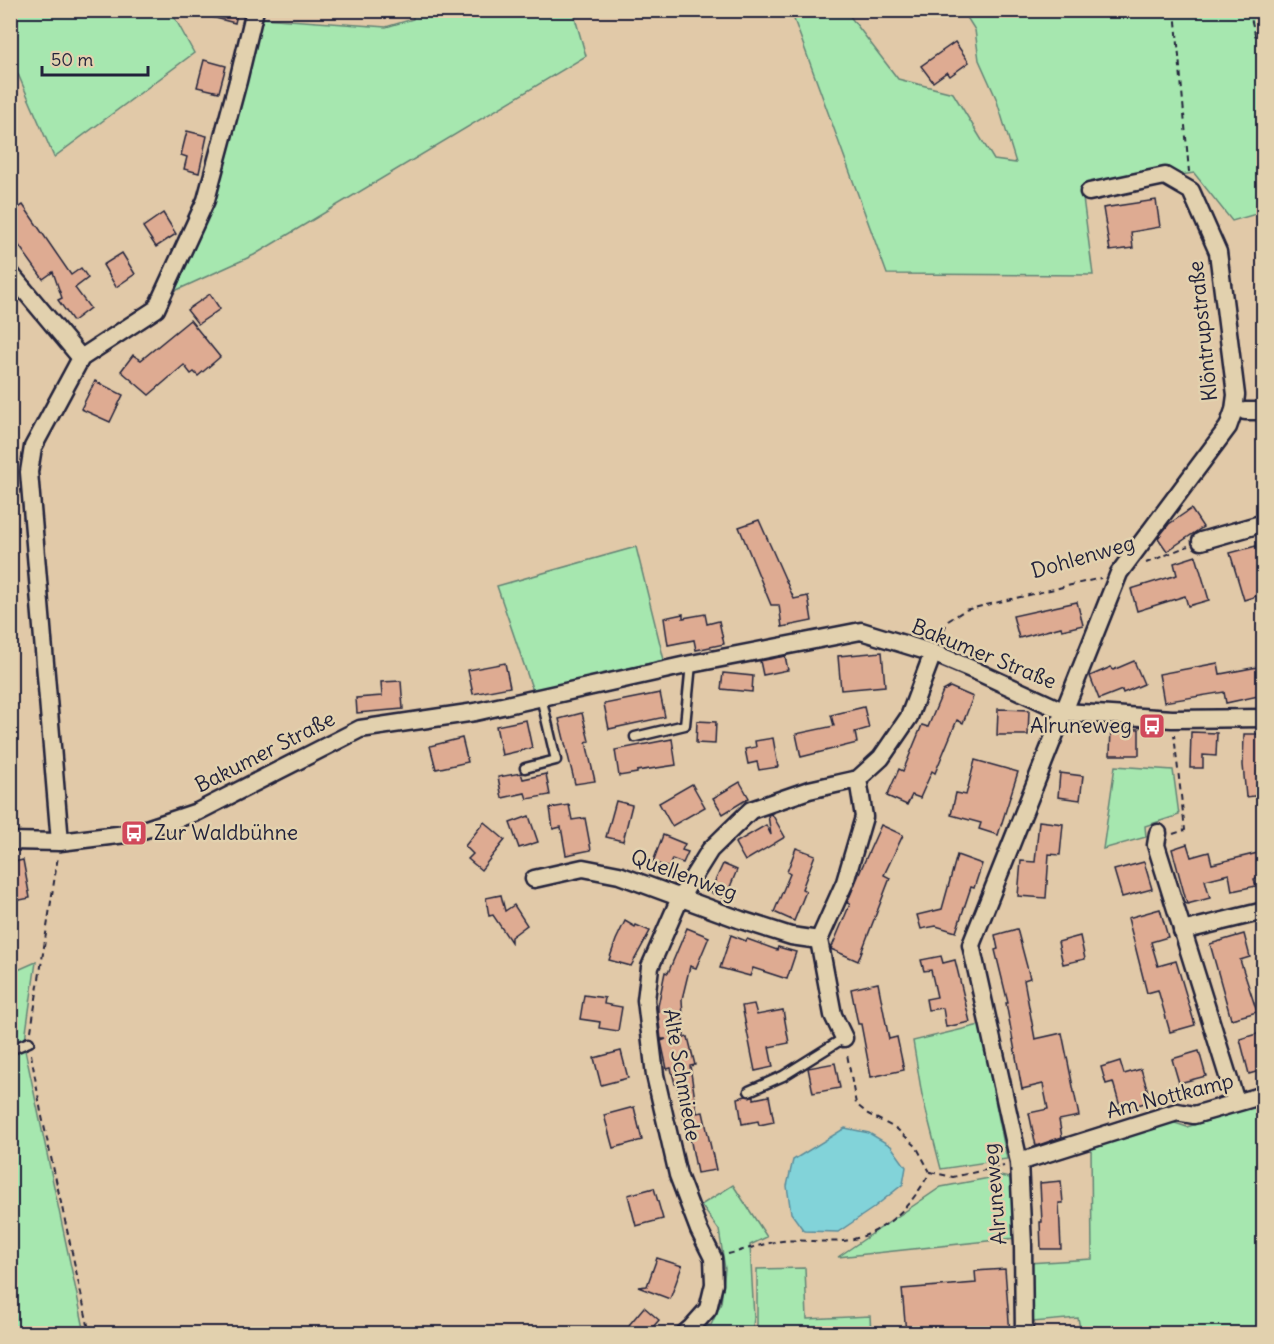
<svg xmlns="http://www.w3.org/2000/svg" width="1274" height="1344" font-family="Delius,sans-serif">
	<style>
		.green { fill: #a6e7af; stroke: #648475; stroke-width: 1.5 }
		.water { fill: #82d3d9; stroke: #5c8c9a; stroke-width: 1.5 }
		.building { fill: #deab92; stroke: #22223b; stroke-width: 1.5 }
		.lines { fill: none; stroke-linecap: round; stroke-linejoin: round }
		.service-casing { stroke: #22223b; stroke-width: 13 }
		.minor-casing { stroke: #22223b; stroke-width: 21 }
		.path { stroke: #22223b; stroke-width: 2; stroke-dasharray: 6 4.5; stroke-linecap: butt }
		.service { stroke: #e2d1ae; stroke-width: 8 }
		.minor { stroke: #e2d1ae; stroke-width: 16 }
		.labels { text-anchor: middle; stroke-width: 5; stroke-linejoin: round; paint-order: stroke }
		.street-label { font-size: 21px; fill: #22223b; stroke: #e2d1ae }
		.poi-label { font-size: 21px; fill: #22223b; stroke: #e2d1ae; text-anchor: end }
	</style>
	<rect width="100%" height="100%" fill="#e1c9a8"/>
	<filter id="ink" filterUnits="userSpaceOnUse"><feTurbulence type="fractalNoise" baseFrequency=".0167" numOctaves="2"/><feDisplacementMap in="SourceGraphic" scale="12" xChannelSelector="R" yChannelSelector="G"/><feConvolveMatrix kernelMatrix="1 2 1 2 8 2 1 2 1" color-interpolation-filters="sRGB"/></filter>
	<g filter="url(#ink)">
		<g class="green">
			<path d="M10 11H171L194 53 54 157 11 58Z"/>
			<path d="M413 11H573L586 56 254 255 168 294 257 28 262 18 386 27 413 19Z"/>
			<path d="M791 11H846L898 79 953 93 994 160 1016 163 996 98 979 60 975 30 963 11H1263V212L1232 221 1194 173 1082 190 1093 275 887 274Z"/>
			<path d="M636 547 664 660 533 691 497 586Z"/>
			<path d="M1115 766 1173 770 1179 815 1145 826 1146 837 1103 849Z"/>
			<path d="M36 962 26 1032 25 1050 85 1333 11 1334V973Z"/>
			<path d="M980 1025 1007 1159 941 1169 922 1095 913 1041Z"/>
			<path d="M1263 1104V1333H1081L1078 1318 1033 1322 1028 1263 1092 1259 1091 1146 1169 1121 1187 1127Z"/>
			<path d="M1000 1176 1010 1178 1015 1238 838 1257 941 1187Z"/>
			<path d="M733 1185 767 1237 750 1245 754 1318 752 1333 699 1334 702 1326 711 1325 721 1303 725 1269 719 1230 701 1205Z"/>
			<path d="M805 1268 807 1319 870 1316 871 1333H757V1269Z"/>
		</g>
		<path class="water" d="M845 1128 869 1133 891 1146 906 1167 903 1184 872 1209 838 1232 804 1231 791 1213 787 1186 793 1160Z"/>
		<g class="building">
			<path d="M201 10H238L235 23 200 14Z"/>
			<path d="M955 42 969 62 950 76 947 72 933 82 921 66Z"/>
			<path d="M204 60 226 66 219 92 197 87Z"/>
			<path d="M187 131 207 136 199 173 184 169 187 157 181 155Z"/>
			<path d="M1156 200 1160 227 1131 232 1133 248 1110 251 1103 208Z"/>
			<path d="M23 205 71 275 81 268 88 278 75 288 90 308 73 321 58 300 62 298 53 272 43 279 10 233V213Z"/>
			<path d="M163 213 176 234 156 247 143 227Z"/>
			<path d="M122 253 135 274 116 287 103 265Z"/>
			<path d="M210 294 220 309 198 324 187 310Z"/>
			<path d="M190 320 220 357 198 376 194 372 191 374 184 365 149 395 121 371 133 355 141 360Z"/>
			<path d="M95 381 123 395 110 422 81 409Z"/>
			<path d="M1191 509 1203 527 1167 551 1158 538 1169 524Z"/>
			<path d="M759 520 794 599 808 596 812 621 782 627 779 605H771L739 527Z"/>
			<path d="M1256 546 1263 574V594L1244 600 1230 553Z"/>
			<path d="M1196 556 1209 600 1188 606 1185 596 1137 611 1131 589 1177 575 1174 563Z"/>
			<path d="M1077 602 1083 625 1062 630 1061 627 1019 638 1013 616Z"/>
			<path d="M683 614V618L705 614 707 624 719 621 724 644 696 650 694 640 668 645 664 618Z"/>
			<path d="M882 652 885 686 841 690 838 656Z"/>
			<path d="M785 656 788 670 763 675 760 661Z"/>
			<path d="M1134 661 1144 684 1123 693 1122 690 1099 699 1090 676 1111 667 1113 670Z"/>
			<path d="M505 663 510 687 473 694 468 670Z"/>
			<path d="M1218 663 1220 674 1263 666V695L1226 703 1224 692 1164 702 1159 674Z"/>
			<path d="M723 673 753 676 752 692 721 689Z"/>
			<path d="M401 681 403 709 357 713 356 698 382 696 381 682Z"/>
			<path d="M950 687 973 697 963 723 957 720 935 773 932 771 920 798 912 795 907 805 887 796 899 769 903 771 922 725 928 727 943 691Z"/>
			<path d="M660 693 665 717 609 729 604 704Z"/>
			<path d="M864 707 869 728 855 732 857 743 801 757 796 734 834 726 831 715Z"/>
			<path d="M998 709 1029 710 1028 735H997Z"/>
			<path d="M582 713 589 741 586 742 595 781 575 784 559 719Z"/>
			<path d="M526 720 532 748 502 755 496 726Z"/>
			<path d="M697 721 716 722 715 744 696 743Z"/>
			<path d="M1111 728 1139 729V755H1110Z"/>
			<path d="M1191 732 1217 733 1216 756 1203 755V768H1190Z"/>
			<path d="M1244 734H1263V795L1246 797 1243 765Z"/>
			<path d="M462 738 468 762 436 769 430 746Z"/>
			<path d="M773 738 778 767 759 770 757 762 748 764 745 749 756 747 755 741Z"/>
			<path d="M672 739 676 765 637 771V773L619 776 615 750Z"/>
			<path d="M975 760 1018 772 998 835 979 829 981 823 951 815 956 793 966 795Z"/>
			<path d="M521 773 523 779 546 774 550 795 527 799 525 793 502 798 498 777Z"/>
			<path d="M1060 773 1083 776 1080 800 1058 797Z"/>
			<path d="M740 782 749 798 723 814 713 798Z"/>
			<path d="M692 784 705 807 672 826 659 803Z"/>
			<path d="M616 801 632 805 623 841 606 837Z"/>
			<path d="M569 805 572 820 585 818 591 850 566 855 561 827 553 829 550 808Z"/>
			<path d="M772 814 785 837 745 861 735 843 766 825 771 835 768 815Z"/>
			<path d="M529 816 538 842 519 848 510 823Z"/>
			<path d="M1039 821 1063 824 1060 855 1049 854 1046 898 1018 896 1021 861 1035 862Z"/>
			<path d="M484 822 505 840 481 870 468 859 473 854 465 846Z"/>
			<path d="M881 825 903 835 884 875 890 878 858 961 831 949 850 904 847 903 862 867Z"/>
			<path d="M663 835 685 844 682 850 688 852 683 863 672 859 669 868 653 862Z"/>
			<path d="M1187 844 1191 857 1209 852 1212 864 1258 853 1263 877 1254 879 1256 886 1232 891 1229 874 1205 880 1210 898 1187 904 1172 849Z"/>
			<path d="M796 848 815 855 802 889 806 891 794 921 774 912 790 874 787 872Z"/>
			<path d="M957 855 982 864 974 888 971 887 956 932 936 926 921 929 917 915 942 909Z"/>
			<path d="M23 860 30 898 10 902V863Z"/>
			<path d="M1144 862 1152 889 1122 897 1114 870Z"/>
			<path d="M723 864 737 870 725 899 710 892Z"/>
			<path d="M501 895 505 911 514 905 527 925 511 937V942L493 915 489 916 486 898Z"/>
			<path d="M1160 909 1168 937 1151 942 1158 966 1176 961 1195 1025 1170 1032 1158 990 1147 993 1128 918Z"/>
			<path d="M625 921 635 927 636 925 650 931 631 966 609 960 616 940Z"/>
			<path d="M687 928 709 937 696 968 690 966 682 999 684 1038 688 1037 695 1065 690 1066 697 1113 703 1112 716 1170 697 1173 689 1132H686L677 1084H675L671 1068 667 1069 661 1041 666 1039H661L658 1014V1006L665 972 668 973Z"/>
			<path d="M1017 929 1030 978 1024 980 1035 1039 1062 1033 1079 1116 1059 1120 1062 1137 1036 1146 1029 1113 1048 1109 1043 1084 1022 1089 1006 1003H1008L995 950 998 949 995 935Z"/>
			<path d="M1244 934 1250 957 1240 960 1257 1012 1231 1019 1210 944Z"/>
			<path d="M731 935 746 941 747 939 777 950 778 947 796 952 787 979 753 968 750 976 720 968Z"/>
			<path d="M1080 936 1085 959 1063 964 1058 942Z"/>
			<path d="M941 956 943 963 955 960 970 1022 946 1027 943 1008 928 1010 926 999 937 997 931 970 924 971 921 960Z"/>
			<path d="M878 983 889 1039 897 1037 904 1070 871 1077 861 1024H858L851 989Z"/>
			<path d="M584 995 605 998 604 1004 622 1007 618 1031 599 1028 600 1022 580 1019Z"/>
			<path d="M754 1004 757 1015 783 1010 789 1043 769 1047 773 1067 755 1071 742 1006Z"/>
			<path d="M1263 1032V1070L1249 1074 1240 1039Z"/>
			<path d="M621 1051 628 1078 601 1085 594 1058Z"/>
			<path d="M1199 1051 1206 1076 1179 1083 1172 1059Z"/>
			<path d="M1120 1061 1124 1074 1141 1069 1151 1101 1121 1110 1113 1082 1106 1084 1101 1067Z"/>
			<path d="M835 1063 840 1088 813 1093 808 1068Z"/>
			<path d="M746 1096H754V1099L769 1096 774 1122 759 1125 758 1121 742 1124 738 1098Z"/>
			<path d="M634 1107 642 1140 613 1148 604 1115Z"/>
			<path d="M1061 1181 1063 1203H1059L1061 1249H1041L1040 1222H1042L1040 1183Z"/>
			<path d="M654 1188 663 1219 636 1226 628 1195Z"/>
			<path d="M657 1258 682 1266 670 1299 638 1287 647 1286Z"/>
			<path d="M1005 1269 1010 1334H980L979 1327 906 1333 902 1289 976 1283 975 1271Z"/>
			<path d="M644 1307 659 1320 647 1334H639L629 1325Z"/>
		</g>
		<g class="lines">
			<defs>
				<g id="service">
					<path d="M635 737 685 725 691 664"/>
					<path d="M525 768 556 760 541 697"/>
					<path d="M10 1050 29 1042"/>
					<path d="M749 1091 783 1076 844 1038"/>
				</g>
				<g id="minor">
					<path d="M10 273 81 358"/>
					<path d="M1245 411H1264"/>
					<path d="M1201 541 1264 523"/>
					<path d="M1158 833 1156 845 1236 1102"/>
					<path d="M10 841 60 842 134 833 197 812 360 729 475 712 691 664 861 631 933 653 976 671 1065 712 1172 719 1264 718"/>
					<path d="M60 842 29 472 33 447 81 358 156 309 206 200 238 81 255 10"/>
					<path d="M534 879 583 868 619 875 741 920 791 936 819 940"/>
					<path d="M1182 931 1264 911"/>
					<path d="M844 1038 833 1015 819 940 845 882 864 817 858 779"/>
					<path d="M1019 1162 1177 1112 1194 1115 1264 1095"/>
					<path d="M684 1334 691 1328 708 1309 714 1284 713 1258 699 1230 678 1175 655 1075 646 1000 650 967 680 898 710 850 751 810 809 790 858 779 881 758 909 717 933 653"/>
					<path d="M1024 1334 1023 1245 1019 1162 971 945 1119 573 1228 427 1234 410 1236 395 1218 252 1191 191 1165 176 1089 192"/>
				</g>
			</defs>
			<use href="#service" class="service-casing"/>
			<use href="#minor" class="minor-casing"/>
			<g class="path">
				<path d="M1175 10 1189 172"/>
				<path d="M1249 10 1257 42 1264 45"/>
				<path d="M1146 563 1188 546"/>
				<path d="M939 640 948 621 965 610 1101 578"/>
				<path d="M1173 834 1185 830 1174 735"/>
				<path d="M31 1031 58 856"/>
				<path d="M31 1054 41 1112 90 1334"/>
				<path d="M930 1172 953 1177 1004 1166"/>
				<path d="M728 1254C745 1250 764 1243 782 1241 802 1239 823 1243 843 1241 883 1236 912 1206 930 1172L916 1146 897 1129 868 1114 856 1104 847 1054"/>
			</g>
			<use href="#service" class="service"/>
			<use href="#minor" class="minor"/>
		</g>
	</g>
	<defs>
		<symbol id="bus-square" viewBox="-11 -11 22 22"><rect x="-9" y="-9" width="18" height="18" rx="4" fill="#d1495b" stroke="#e2d1ae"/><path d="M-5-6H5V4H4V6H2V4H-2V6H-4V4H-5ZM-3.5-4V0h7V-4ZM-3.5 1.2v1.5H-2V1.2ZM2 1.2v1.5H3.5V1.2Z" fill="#fff"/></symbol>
	</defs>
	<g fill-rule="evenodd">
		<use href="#bus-square" x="1137" y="711" width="30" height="30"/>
		<use href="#bus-square" x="119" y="818" width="30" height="30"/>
	</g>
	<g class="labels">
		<g class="street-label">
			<text transform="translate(1203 331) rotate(-96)" y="7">Klöntrupstraße</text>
			<text transform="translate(1083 557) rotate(-16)" y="7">Dohlenweg</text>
			<text transform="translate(984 654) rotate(22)" y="7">Bakumer Straße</text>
			<text transform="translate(265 752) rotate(-27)" y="7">Bakumer Straße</text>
			<text transform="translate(684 875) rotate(20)" y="7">Quellenweg</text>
			<text transform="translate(682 1075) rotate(80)" y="7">Alte Schmiede</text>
			<text transform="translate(1170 1096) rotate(-14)" y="7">Am Nottkamp</text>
			<text transform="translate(995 1194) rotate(-95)" y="7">Alruneweg</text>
		</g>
		<g class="poi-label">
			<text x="1132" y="733">Alruneweg</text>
			<text x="154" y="840" text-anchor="start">Zur Waldbühne</text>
		</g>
	</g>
	<rect width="1274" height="1344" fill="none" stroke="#e2d1ae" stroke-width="36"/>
	<rect x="18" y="18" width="1238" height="1308" fill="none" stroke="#22223b" stroke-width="2" filter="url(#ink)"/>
	<path d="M42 66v9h106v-9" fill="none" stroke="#22223b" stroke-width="3"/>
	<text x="51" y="66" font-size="18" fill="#22223b" stroke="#e2d1ae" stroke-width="4.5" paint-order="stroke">50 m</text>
</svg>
